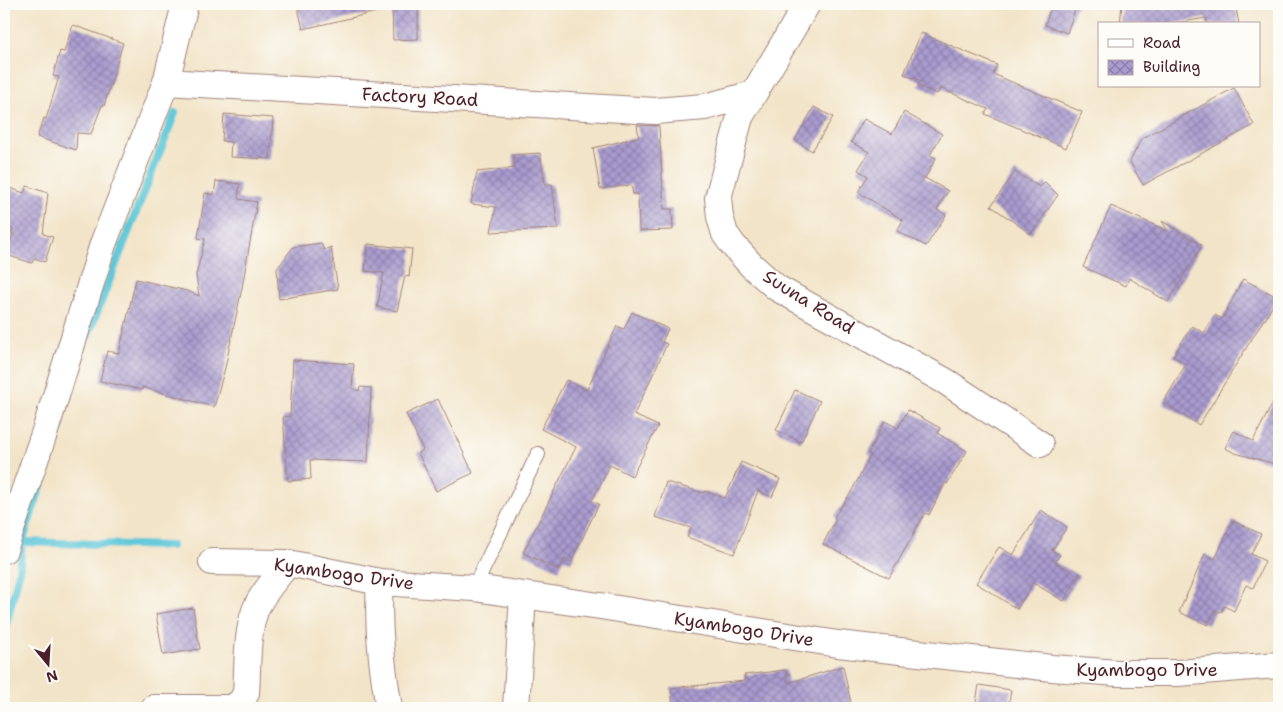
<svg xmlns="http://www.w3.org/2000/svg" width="1283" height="712" font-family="'Shantell Sans',sans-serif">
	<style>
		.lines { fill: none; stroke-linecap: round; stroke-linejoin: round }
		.stream { stroke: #5ec8d9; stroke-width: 8 }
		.building { fill: url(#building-cross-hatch) }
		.lane-casing { stroke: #9e827a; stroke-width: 16 }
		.street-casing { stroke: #9e827a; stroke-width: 28 }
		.lane { stroke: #fff; stroke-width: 14 }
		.street { stroke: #fff; stroke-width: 26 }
		.labels { text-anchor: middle; stroke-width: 4; stroke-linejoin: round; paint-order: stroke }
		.street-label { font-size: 18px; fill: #4a1f2b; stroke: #fdfcf7 }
	</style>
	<defs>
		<pattern id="building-cross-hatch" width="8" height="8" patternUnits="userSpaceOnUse" patternTransform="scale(1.25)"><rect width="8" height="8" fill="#a99bcf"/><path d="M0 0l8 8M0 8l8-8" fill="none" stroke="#8c7ea8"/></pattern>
	</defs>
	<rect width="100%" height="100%" fill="#fdfcf7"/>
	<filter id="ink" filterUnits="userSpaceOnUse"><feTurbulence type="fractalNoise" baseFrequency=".02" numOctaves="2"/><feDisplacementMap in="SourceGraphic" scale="10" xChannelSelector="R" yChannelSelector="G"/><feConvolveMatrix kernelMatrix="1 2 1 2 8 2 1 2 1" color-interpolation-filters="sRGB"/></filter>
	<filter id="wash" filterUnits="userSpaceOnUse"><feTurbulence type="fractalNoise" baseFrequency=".0096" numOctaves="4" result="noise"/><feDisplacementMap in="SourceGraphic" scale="20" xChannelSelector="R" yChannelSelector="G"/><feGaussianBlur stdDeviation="1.12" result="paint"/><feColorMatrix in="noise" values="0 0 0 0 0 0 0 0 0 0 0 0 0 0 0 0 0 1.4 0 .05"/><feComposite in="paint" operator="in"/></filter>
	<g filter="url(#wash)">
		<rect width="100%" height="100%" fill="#f2e4c8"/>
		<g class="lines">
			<g class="stream">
				<path d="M88 335 175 113"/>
				<path d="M22 542 171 546"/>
				<path d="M4 633 19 573 22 542 60 428 61 419"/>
			</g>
		</g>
		<g id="blocks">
			<g class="building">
				<path d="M297 4H375L376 12 303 29Z"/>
				<path d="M392 4H418V39L393 40Z"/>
				<path d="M1052 4H1077L1067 33 1045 25Z"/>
				<path d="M1122 4H1235L1239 24H1207L1206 18 1171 24H1120Z"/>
				<path d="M73 25 123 43 104 106 102 105 91 134 77 133 76 150 37 137 44 118 46 119 59 77 53 76 60 51 64 52Z"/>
				<path d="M921 33 997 65 993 74 1082 112 1066 148 985 114 988 109 940 88 937 94 918 86 921 81 904 74Z"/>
				<path d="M1234 88 1254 125 1143 185 1130 162 1141 139Z"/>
				<path d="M814 107 833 117 812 151 795 140Z"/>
				<path d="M904 112 942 134 930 155 936 158 925 178 948 191 937 210 946 215 926 246 897 231 903 220 858 192 868 176 858 170 869 152 851 142 864 119 892 134Z"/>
				<path d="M224 114 273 118 270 159 230 157 231 142 222 141Z"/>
				<path d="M637 125 659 126 664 209H672L673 230 639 231 638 194H633L631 185 600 189 593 148 639 137Z"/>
				<path d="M540 153 545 184H552L558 229 491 232 496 207 471 204 477 172 515 168 513 155Z"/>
				<path d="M1015 172 1040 187 1045 182 1058 195 1031 234 991 206Z"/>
				<path d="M216 181 240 184 238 199 257 202 242 288 225 368 214 407 142 387V390L100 381 107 351 119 353 136 279 187 291 199 296 196 275 205 239 198 238 205 193 214 195Z"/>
				<path d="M4 186 24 193 27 186 48 193 43 234 53 237 45 262 34 258 32 263 6 255 13 234H11L13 229 4 226Z"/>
				<path d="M1111 206 1168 231 1162 221 1202 245 1168 302 1129 278 1126 286 1083 267Z"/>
				<path d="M321 243 324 250 331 247 338 289 279 299 277 269 293 247Z"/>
				<path d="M368 244 412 249 409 277 405 276 397 311 377 307 384 273 365 271Z"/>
				<path d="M1243 279 1277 297 1265 320 1264 319 1199 425 1163 403 1186 364 1173 356 1192 326 1204 333 1215 315 1222 319Z"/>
				<path d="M632 312 668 329 662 342 667 344 634 415 658 426 632 476 610 465 592 501 599 504 571 562 564 559 559 570 523 553 576 447 541 429 566 380 587 390 617 326 624 329Z"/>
				<path d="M293 360 354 364 352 388 359 391 360 387 371 388 368 462 310 460 311 479 288 481 283 417 290 416Z"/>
				<path d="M795 390 820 401 801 442 776 430Z"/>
				<path d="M1279 391V465L1235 453 1225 448 1234 431 1253 441Z"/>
				<path d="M438 399 473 473 436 491 418 453 423 450 406 414Z"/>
				<path d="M908 410 940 428 937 433 967 451 947 484 945 483 929 515 925 513 889 578 823 544 836 519 834 517 850 494 871 455 868 454 885 421 898 428Z"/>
				<path d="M741 462 780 479 772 497 758 491 734 554 687 537 691 528 655 517 666 482 704 493 705 491 725 498Z"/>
				<path d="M1041 510 1067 527 1052 550 1060 555 1055 562 1079 576 1064 601 1033 583 1017 609 976 583 999 547 1013 555Z"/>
				<path d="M1233 521 1261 534 1251 554 1265 561 1253 588 1246 585 1234 611 1224 606 1221 612 1215 610 1208 625 1179 612 1205 554 1215 559Z"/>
				<path d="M193 608 200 649 163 655 156 614Z"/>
				<path d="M843 666 852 708H673L671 688 745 681 744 675 786 670 788 683Z"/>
				<path d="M979 685 1011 690 1008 708H975Z"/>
			</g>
		</g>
	</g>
	<g filter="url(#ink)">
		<use href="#blocks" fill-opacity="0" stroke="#9e827a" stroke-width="1"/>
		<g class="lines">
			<defs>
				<path id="lane" d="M474 588 538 454"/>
				<g id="street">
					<path d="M185 4 166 82 655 111 705 107 753 94"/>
					<path d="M807 4 740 117 718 198 720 217 725 234 733 245 752 266 777 288 945 381 1040 444"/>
					<path d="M4 550 45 431 103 244 166 82"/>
					<path d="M212 562 288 563 380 582 474 588 600 606 838 644 1052 668 1118 673H1178L1279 665"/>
					<path d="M380 582C377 625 382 666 389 708"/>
					<path d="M154 708H232L241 702 246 693C248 666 246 636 255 611 261 594 277 578 288 563"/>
					<path d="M516 708 523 595"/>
				</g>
			</defs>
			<use href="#lane" class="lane-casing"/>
			<use href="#street" class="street-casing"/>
			<use href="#lane" class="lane"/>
			<use href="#street" class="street"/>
		</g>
	</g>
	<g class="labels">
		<g class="street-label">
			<text transform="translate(420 97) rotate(3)" y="6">Factory Road</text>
			<text transform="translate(809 302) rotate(32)" y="6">Suuna Road</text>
			<text transform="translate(344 574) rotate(8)" y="6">Kyambogo Drive</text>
			<text transform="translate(744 629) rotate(9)" y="6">Kyambogo Drive</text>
			<text x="1147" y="676">Kyambogo Drive</text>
		</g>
	</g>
	<rect width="1283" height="712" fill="none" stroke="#fdfcf7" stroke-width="20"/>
	<rect x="1098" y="22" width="162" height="65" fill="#fdfcf7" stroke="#b5a4a5"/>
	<rect x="1108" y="39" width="25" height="8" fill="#ffffff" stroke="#b5a4a5"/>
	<text x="1143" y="48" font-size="15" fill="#4a1f2b">Road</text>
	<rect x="1108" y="60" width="25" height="15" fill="url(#building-cross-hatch)" stroke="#b5a4a5"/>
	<text x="1143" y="72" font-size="15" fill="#4a1f2b">Building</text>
	<g transform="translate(48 664) rotate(162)" stroke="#fdfcf7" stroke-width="4" paint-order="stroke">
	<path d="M0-4L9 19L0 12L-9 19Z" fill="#4a1f2b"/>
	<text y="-8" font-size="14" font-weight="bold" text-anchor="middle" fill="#4a1f2b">N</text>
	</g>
</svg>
